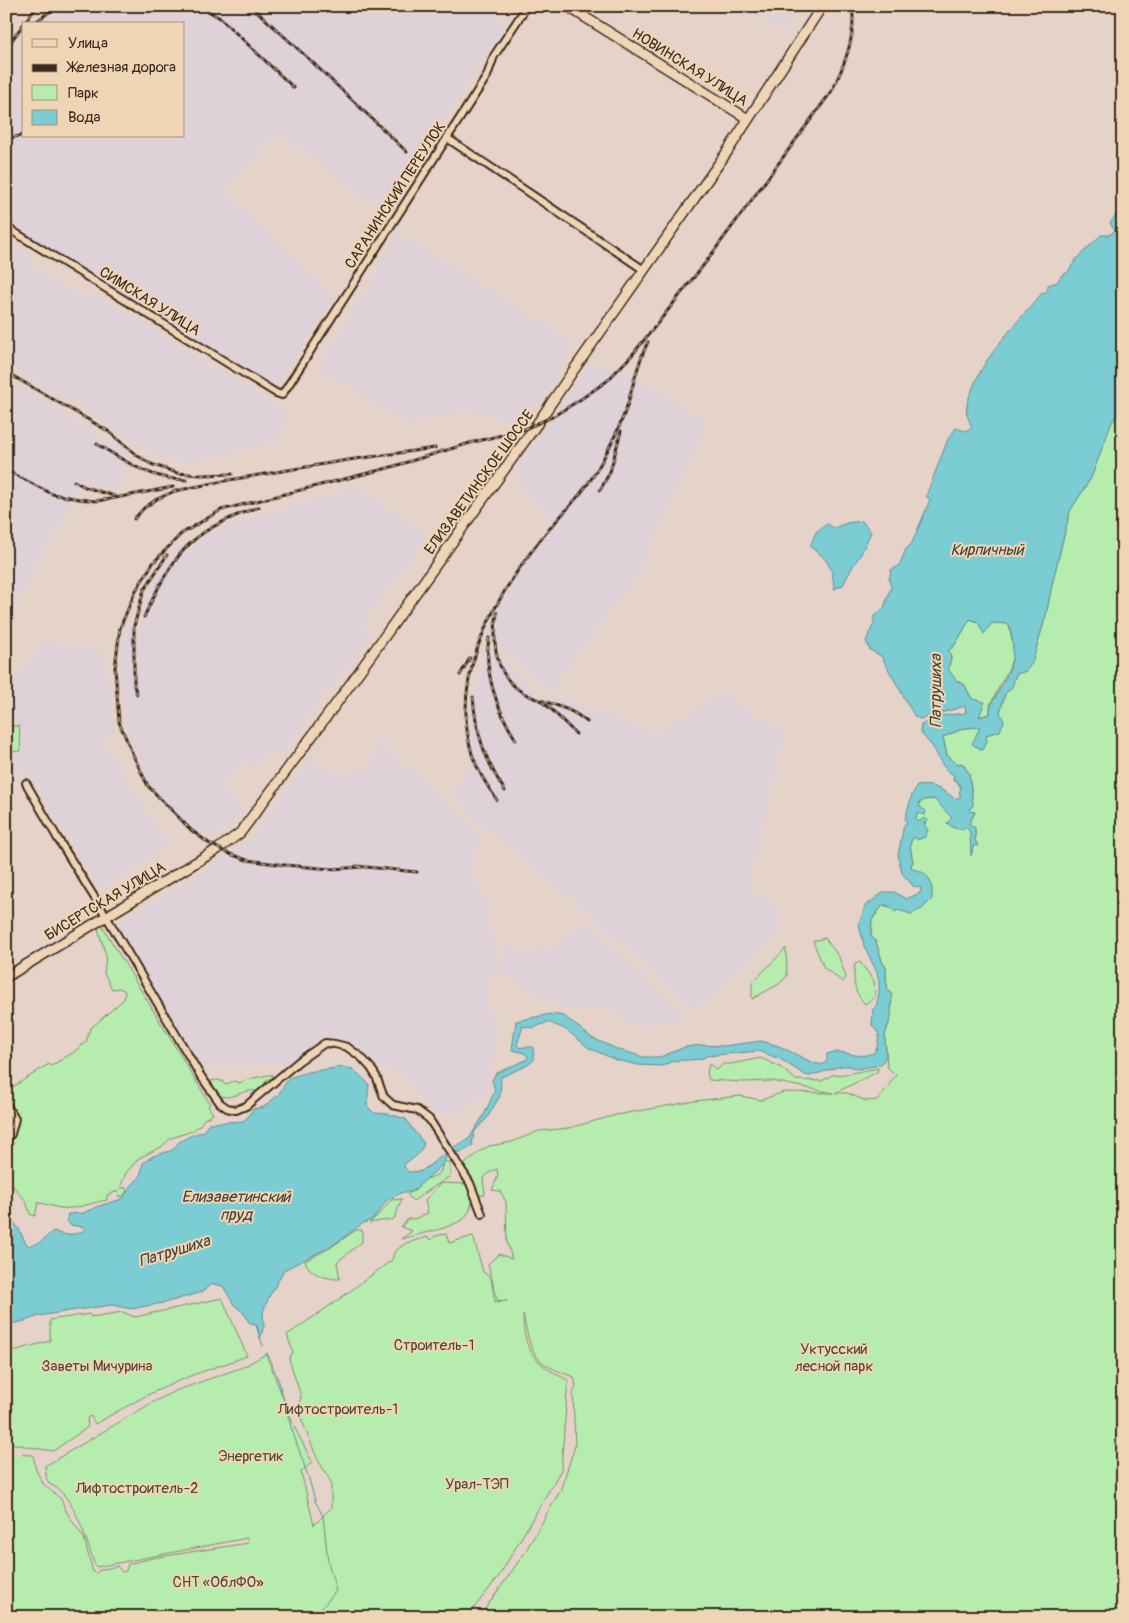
<svg xmlns="http://www.w3.org/2000/svg" width="1129" height="1623" font-family="Pangolin,sans-serif">
	<style>
		.built { fill: #ded2d8 }
		.green { fill: #b6edaf; stroke: #788c66 }
		.water { fill: #7bccd4; stroke: #618b8b; fill-rule: evenodd }
		.lines { fill: none; stroke-linecap: round; stroke-linejoin: round }
		.stream { stroke: #618b8b; stroke-width: 1 }
		.minor-casing { stroke: #3b2a1e; stroke-width: 10 }
		.major-casing { stroke: #3b2a1e; stroke-width: 12 }
		.minor { stroke: #efd5b6; stroke-width: 6 }
		.major { stroke: #efd5b6; stroke-width: 9 }
		.rail-casing { stroke: #3b2a1e; stroke-width: 3 }
		.rail { stroke: #efd5b6; stroke-width: 1; stroke-dasharray: 4; stroke-linecap: butt }
		.labels { text-anchor: middle; stroke-width: 4; stroke-linejoin: round; paint-order: stroke }
		.street-label { font-size: 15px; fill: #3b2a1e; stroke: #efd5b6 }
		.park-label { font-size: 15px; fill: #4d4734; stroke: #efd5b6 }
		.water-label { font-size: 16px; font-style: italic; fill: #454239; stroke: #efd5b6 }
	</style>
	<rect width="100%" height="100%" fill="#e5d3ca"/>
	<filter id="ink" filterUnits="userSpaceOnUse"><feTurbulence type="fractalNoise" baseFrequency=".02" numOctaves="2"/><feDisplacementMap in="SourceGraphic" scale="10" xChannelSelector="R" yChannelSelector="G"/><feConvolveMatrix kernelMatrix="1 2 1 2 8 2 1 2 1" color-interpolation-filters="sRGB"/></filter>
	<g filter="url(#ink)">
		<g class="built">
			<path d="M62 6H487L505 25 500 37 485 53 417 165 385 212 277 132 241 171 225 191 335 296 275 388 6 221V87L24 62V136H184V24H50Z"/>
			<path d="M724 6H797L784 29 746 13 743 21 732 15 723 7Z"/>
			<path d="M399 233 575 343 551 384 522 427 517 423 466 409 410 426 318 368 374 278 378 266Z"/>
			<path d="M6 238 31 254 33 266 38 269 86 299 96 294 291 414 274 443 182 462 147 451 94 416 6 362Z"/>
			<path d="M592 361 610 369 619 366 708 423 636 577 553 687 547 690 498 645 481 628 553 519 529 496 514 472 550 421 555 419 567 395Z"/>
			<path d="M6 378 131 457 115 491 85 480 72 493 71 510 31 569 35 573 6 621Z"/>
			<path d="M354 488 362 494 365 491 428 535 362 626 372 634 311 712 282 756 270 749 255 768 242 759 222 787 237 806 240 814 229 827 210 837 185 822 149 783 124 720 120 662 126 625H138L147 591 177 546 189 554 204 535 236 521Z"/>
			<path d="M46 640 105 652 115 728 100 737 170 846 100 890 24 766 6 777V710L8 704 14 684Z"/>
			<path d="M485 648 497 649 500 658 542 697H558L654 734 721 694 786 731 749 885 780 913 781 929 710 997 693 1009 585 910 465 812 468 808 448 791 472 764 467 741 473 739 471 694H475Z"/>
			<path d="M381 743 479 831 473 877 488 906 490 930 495 944V975H487V1011L499 1016 488 1091 455 1113 437 1115 413 1092 407 1075 371 1062 361 1056 342 1038 328 1035 289 1062 203 1068 181 1035 115 925 195 878 248 842 311 758 323 769 330 771 352 773 366 768Z"/>
			<path d="M584 919 639 972 684 1014 674 1021 651 1023 637 1028 605 1006 575 1010 560 1005 499 974 500 952 510 943 529 955 539 947 548 949 556 947Z"/>
		</g>
		<g class="green">
			<path d="M1123 405V1617H475L485 1609 524 1554 560 1491 575 1446 573 1393 576 1387 574 1377C565 1373 556 1371 548 1366 529 1356 528 1334 523 1315 523 1351 536 1365 568 1380L561 1470 499 1576 467 1617H6V1454L33 1455 36 1470 44 1485 61 1499 67 1513 84 1538 93 1572 96 1573 100 1570 117 1566 122 1572 126 1571 128 1564 153 1558 248 1543 247 1538 97 1567 94 1563C88 1545 83 1527 74 1510 71 1505 67 1498 63 1494 50 1480 47 1490 45 1466L155 1401 175 1391 243 1367 266 1354 294 1426 312 1462 301 1472 314 1525 331 1508V1482L317 1458 298 1411 301 1396 289 1359 293 1352 287 1335 338 1300 392 1260 394 1252 406 1243 428 1237 431 1240 435 1236 446 1234 449 1243 473 1236 483 1272 491 1278 495 1302 507 1301 497 1300 488 1264 499 1254 512 1259 507 1242 506 1202 500 1191 492 1190 498 1176 497 1169 490 1172 483 1179 485 1194 481 1196 475 1191 464 1165 479 1152 489 1146 512 1142 539 1131 569 1128 616 1115 695 1101 740 1096 761 1100 784 1092 833 1093 772 1081 743 1082 709 1080 707 1073 709 1064 717 1070 723 1064H731L761 1058 780 1067 796 1080 822 1081 832 1075 846 1074 878 1068 877 1072 835 1093H847L866 1101 878 1100 896 1075 887 1067 885 1035 891 1017 886 979V966L883 964 876 942 871 936 872 920 883 905 898 910 932 898 912 869 911 864 913 862 910 845 912 838 915 837 928 820 919 822 916 818 920 807 919 803 924 800 934 799 953 818 948 823C954 829 959 830 967 827L970 832 971 853 974 844 977 845 975 840V828L969 824 975 812 969 811 973 804 969 773 962 763 958 764 947 755 943 737 965 728 980 727 986 735 1000 712 1005 694 1012 687 1016 674 1026 671 1032 663 1046 615 1053 580 1070 511 1091 478 1111 424Z"/>
			<path d="M970 619 978 622 1009 624 1014 653 1009 668 990 705V714L978 717 972 699 964 684 957 682 948 669 951 658 949 650 955 645Z"/>
			<path d="M6 726H19L21 751 6 752Z"/>
			<path d="M98 926H102L210 1104 208 1106 213 1114 203 1120 200 1125 192 1131 171 1138 161 1147 139 1158 126 1173 120 1188H126L127 1190 124 1196 119 1197 118 1191 107 1195V1200C93 1202 75 1210 61 1208 52 1207 46 1203 38 1203L35 1216 30 1214 26 1201 6 1178V1129L10 1122 12 1124 17 1119C15 1111 13 1104 6 1100V1087L8 1090 49 1064 51 1066 74 1052 86 1042 90 1029 124 999 125 991 120 988 112 989 104 973 106 956 99 932Z"/>
			<path d="M825 938 839 957 846 977 843 982 824 968 813 941Z"/>
			<path d="M786 948 787 976 779 984 752 999V983Z"/>
			<path d="M860 962 874 981 875 997 865 1004C853 991 853 980 855 964Z"/>
			<path d="M268 1075H273V1078L266 1080 264 1085 256 1091C239 1089 237 1100 220 1096L210 1081 217 1080 222 1081 225 1085 234 1081 240 1083 245 1080Z"/>
			<path d="M445 1161 450 1163V1176L413 1201 407 1194 416 1190 423 1179 430 1178 439 1174Z"/>
			<path d="M441 1183 467 1184 473 1199 470 1210 463 1220 444 1228 401 1239 412 1231 401 1227 408 1219H414L428 1213 425 1200Z"/>
			<path d="M402 1199 394 1219 369 1223 379 1214 391 1200Z"/>
			<path d="M356 1230H362V1242L337 1262 340 1279C327 1279 310 1275 305 1261L330 1248Z"/>
			<path d="M222 1298 247 1356 190 1376 147 1395 95 1424 91 1416 87 1418 88 1427 53 1451 34 1448 11 1443 6 1401V1353L50 1341V1320L89 1314 91 1317 122 1312 135 1317Z"/>
		</g>
		<g class="water">
			<path d="M1123 206V405L1111 424 1091 478 1070 511 1053 580 1046 615 1032 663 1026 671 1016 674 1012 687 1005 694 1000 712 1004 721 1000 731 986 735 987 742 982 750 972 744 980 727 965 728 943 737 947 756 958 764 962 763 969 773 973 805 969 811 975 812 969 824 975 828V840L978 846 974 845 971 856 970 832 967 828C958 830 954 829 947 823L952 818 934 799 924 800 919 803 920 807 926 811 925 815 917 813 916 818 919 822 924 818 928 820 924 824 928 830 925 837 917 840 915 837 912 839 910 845 913 863 911 864 912 869C930 872 933 883 932 899L922 909 911 914 898 910 895 912 888 905H883L872 920 871 936 876 942 883 964 886 966V979L888 990 892 995 891 1017 885 1035 886 1057 880 1065 857 1069 849 1066H841L810 1076 805 1075 780 1059 758 1051 706 1056 702 1059 673 1061 662 1066 638 1065 616 1060 589 1048 565 1029 548 1022 533 1028 523 1026 517 1045 520 1048 523 1047H533L534 1060 526 1066 501 1077 500 1096 487 1118 475 1131 472 1143 473 1145 466 1150 456 1153 452 1148 469 1139 485 1113 495 1090 492 1080 496 1073 526 1060 528 1057 525 1053 512 1050 516 1021 550 1014 564 1016 592 1038 617 1049 643 1057H660L685 1047 702 1045 723 1046 761 1041 779 1046 811 1062 822 1065 827 1061V1054C846 1047 855 1062 875 1052L878 1044 879 1034 872 1025 873 1009 876 1007 879 993V981L876 970 864 946 859 924 865 906 884 892H894L906 899 920 893 921 888 913 886 902 873 898 855 904 825 907 822 905 819 912 795 917 786C932 783 944 790 955 799L961 796 959 793 961 788 956 780 953 781 954 775C944 770 940 762 936 752 932 745 925 738 920 732L921 725 940 716 966 713 965 706 921 719 915 717 881 656 870 650 866 641 874 623V616L884 608 891 587 889 580 891 570 899 566 906 549 912 543 930 500 926 496 948 439 956 428 965 431 972 427C969 420 965 413 967 405 968 400 970 395 972 390 986 352 1017 324 1042 293 1047 292 1048 290 1048 285L1057 282 1062 275 1068 272 1076 259 1101 235H1109L1115 231 1110 223ZM970 619 978 622 984 634 992 623 1009 624C1016 653 1014 663 1000 689 995 698 990 703 990 714L979 717 985 702 972 699 964 684 957 681 948 669 951 658 949 650 955 645Z"/>
			<path d="M862 521 871 532 861 554 854 564 843 585 834 589C833 568 828 558 810 547L816 532 827 524 834 528 847 523Z"/>
			<path d="M342 1067 353 1069 369 1084 367 1106 374 1113 389 1114 406 1119 414 1131 424 1143C421 1153 415 1158 405 1163L404 1168 409 1172 422 1171 440 1157 448 1154 442 1165 412 1192H403L387 1200 373 1219 362 1224 333 1245 284 1270 268 1299 263 1312 264 1326 260 1338 257 1326 249 1322 244 1313 234 1305 223 1286 211 1284 202 1292 168 1302 131 1309 112 1305 69 1311 39 1316 25 1321 6 1325V1212L19 1229 25 1242 29 1246 41 1242 53 1231C65 1236 73 1236 85 1230L83 1227 70 1225 67 1220 68 1214 83 1213 96 1207 122 1199 131 1186 140 1177 143 1163 153 1156 173 1150 179 1142 190 1136 204 1131 209 1123 243 1121 247 1118 253 1109 264 1107 278 1095 289 1078 308 1072Z"/>
		</g>
		<g class="lines">
			<g class="stream">
				<path d="M256 1325 263 1346"/>
				<path d="M267 1353 279 1382 291 1427 309 1479 315 1501 323 1516 328 1561 336 1591 316 1615V1617"/>
			</g>
			<defs>
				<g id="minor">
					<path d="M447 138 644 270"/>
					<path d="M6 227 276 393 282 395 487 76 494 56 527 6"/>
					<path d="M26 783 58 839 106 916 200 1075 220 1103 227 1108 236 1110 246 1106 299 1061 325 1043 335 1044 347 1047 361 1057 371 1068 376 1076 384 1097 393 1105 417 1110 429 1119 470 1183 482 1214"/>
					<path d="M6 1104 15 1119 11 1134 6 1140"/>
				</g>
				<g id="major">
					<path d="M567 6 748 119"/>
					<path d="M6 977 218 849 240 833 341 697 537 424 573 371 727 152 822 6"/>
				</g>
			</defs>
			<use href="#minor" class="minor-casing"/>
			<use href="#major" class="major-casing"/>
			<use href="#minor" class="minor"/>
			<use href="#major" class="major"/>
			<defs>
				<g id="rail">
					<path d="M200 6 220 18 294 88"/>
					<path d="M251 6 310 60 407 152"/>
					<path d="M33 24 57 6"/>
					<path d="M6 48 37 6"/>
					<path d="M6 139 24 135"/>
					<path d="M6 372 108 431 138 456 151 464 177 473 201 475 232 474"/>
					<path d="M97 444C126 462 152 480 186 480"/>
					<path d="M6 470 52 494 79 499 96 501 110 499 173 487"/>
					<path d="M74 481 85 487 114 496"/>
					<path d="M600 490 610 472 621 431"/>
					<path d="M134 519 144 508 157 499 175 491 229 480 348 460 435 448"/>
					<path d="M497 613C491 649 496 683 534 698 554 705 571 708 587 722"/>
					<path d="M144 617C156 591 172 558 194 540 208 527 240 513 259 507"/>
					<path d="M489 638C483 672 498 712 516 740"/>
					<path d="M460 675 470 658"/>
					<path d="M137 694 134 686V626L144 590 167 555"/>
					<path d="M473 697C476 734 485 760 505 791"/>
					<path d="M542 702 551 709 576 734"/>
					<path d="M497 800C487 786 477 770 472 754 449 676 495 597 541 539 560 515 583 495 598 468 610 447 621 425 628 403 634 382 638 361 648 342"/>
					<path d="M356 866 417 872"/>
					<path d="M362 867 331 869 285 865 247 860 230 854 210 844 191 830 148 786 133 755 119 722 115 668 120 628 135 592 153 563 181 534 221 510 388 468 470 443 522 430 552 417 578 401 607 381 632 355 657 324 706 262 831 92C844 67 857 35 852 6"/>
				</g>
			</defs>
			<use href="#rail" class="rail-casing"/>
			<use href="#rail" class="rail"/>
		</g>
	</g>
	<g class="labels">
		<g class="street-label">
			<text transform="translate(690 67) rotate(32)" y="5">НОВИНСКАЯ УЛИЦА</text>
			<text transform="translate(395 195) rotate(-57)" y="5">САРАНИНСКИЙ ПЕРЕУЛОК</text>
			<text transform="translate(150 301) rotate(32)" y="5">СИМСКАЯ УЛИЦА</text>
			<text transform="translate(479 482) rotate(-54)" y="5">ЕЛИЗАВЕТИНСКОЕ ШОССЕ</text>
			<text transform="translate(105 901) rotate(-31)" y="5">БИСЕРТСКАЯ УЛИЦА</text>
		</g>
		<g class="park-label">
			<text x="434" y="1350">Строитель-1</text>
			<text x="834" y="1354">Уктусский<tspan x="834" dy="17">лесной парк</tspan></text>
			<text x="97" y="1371">Заветы Мичурина</text>
			<text x="338" y="1414">Лифтостроитель-1</text>
			<text x="251" y="1461">Энергетик</text>
			<text x="477" y="1489">Урал-ТЭП</text>
			<text x="137" y="1493">Лифтостроитель-2</text>
			<text x="218" y="1587">СНТ «ОблФО»</text>
		</g>
		<g class="water-label">
			<text x="987" y="555">Кирпичный</text>
			<text transform="translate(935 691) rotate(-90)" y="6">Патрушиха</text>
			<text x="236" y="1202">Елизаветинский<tspan x="236" dy="18">пруд</tspan></text>
			<text transform="translate(174 1250) rotate(-17)" y="6">Патрушиха</text>
		</g>
	</g>
	<rect width="1129" height="1623" fill="none" stroke="#efd5b6" stroke-width="25"/>
	<rect x="12" y="12" width="1104" height="1598" fill="none" stroke="#3b2a1e" stroke-width="2" filter="url(#ink)"/>
	<rect x="22" y="22" width="162" height="115" fill="#efd5b6" stroke="#a79179"/>
	<rect x="32" y="39" width="25" height="8" fill="#efd5b6" stroke="#a79179"/>
	<text x="68" y="48" font-size="15" fill="#3b2a1e">Улица</text>
	<rect x="32" y="64" width="25" height="8" fill="#3b2a1e" stroke="#a79179"/>
	<text x="68" y="72" font-size="15" fill="#3b2a1e">Железная дорога</text>
	<rect x="32" y="85" width="25" height="15" fill="#b6edaf" stroke="#a79179"/>
	<text x="68" y="98" font-size="15" fill="#3b2a1e">Парк</text>
	<rect x="32" y="110" width="25" height="15" fill="#7bccd4" stroke="#a79179"/>
	<text x="68" y="122" font-size="15" fill="#3b2a1e">Вода</text>
</svg>
